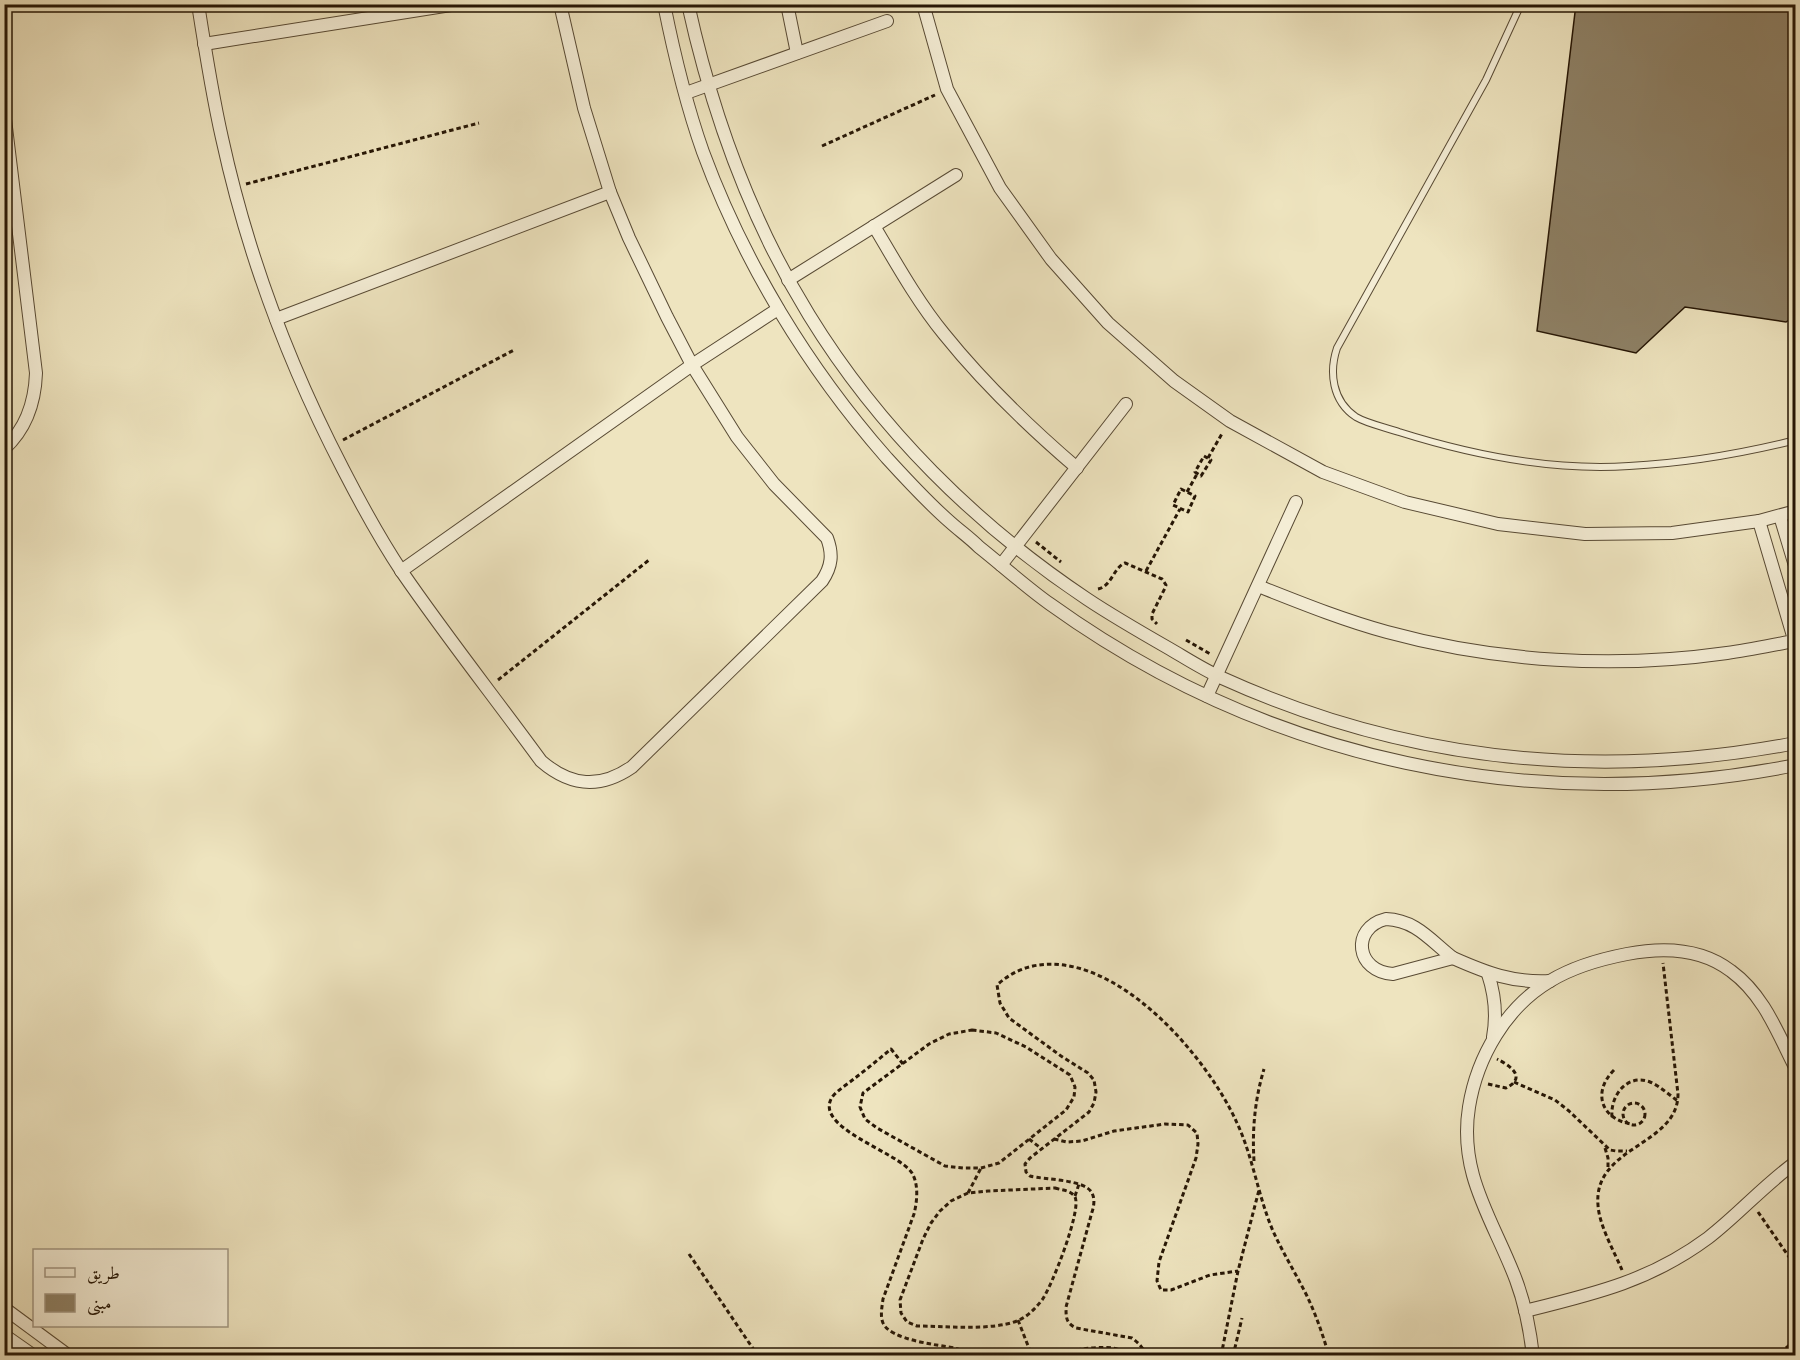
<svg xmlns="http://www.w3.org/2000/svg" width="1800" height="1360" font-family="Cardo,Amiri,serif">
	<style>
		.building { fill: #8e8166; stroke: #261605; stroke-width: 1.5 }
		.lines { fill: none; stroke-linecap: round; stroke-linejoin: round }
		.lane-casing { stroke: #584a34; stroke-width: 8 }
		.street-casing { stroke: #584a34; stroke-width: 14 }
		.path { stroke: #261605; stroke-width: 3; stroke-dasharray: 4.5 3; stroke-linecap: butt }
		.lane { stroke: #f4edd5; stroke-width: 6 }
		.street { stroke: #f4edd5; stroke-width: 12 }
	</style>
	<rect width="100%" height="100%" fill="#eee4bf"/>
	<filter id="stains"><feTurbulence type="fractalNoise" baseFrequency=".00333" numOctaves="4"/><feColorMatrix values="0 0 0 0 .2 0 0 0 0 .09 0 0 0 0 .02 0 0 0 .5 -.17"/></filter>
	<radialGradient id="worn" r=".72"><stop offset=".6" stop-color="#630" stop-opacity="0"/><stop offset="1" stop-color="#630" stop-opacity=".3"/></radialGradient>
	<path class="building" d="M1576 4H1796V315L1786 322 1685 307 1636 353 1537 331Z"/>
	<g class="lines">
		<defs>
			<g id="lane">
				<path d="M1521 4 1486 80 1337 348C1329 372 1332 401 1356 417 1368 424 1385 427 1399 432 1472 455 1551 471 1629 466 1686 463 1740 454 1796 440"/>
				<path d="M1792 512 1796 500"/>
			</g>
			<g id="street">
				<path d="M198 4C205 49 212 94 222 138 247 253 289 365 343 469 361 504 380 539 402 572 446 636 495 698 541 761 571 787 600 789 632 767L822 581C832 566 833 554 827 538L774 484 737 437 692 365 667 317 629 238 610 192 584 108 560 4"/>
				<path d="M664 4C674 54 686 104 703 152 744 263 808 368 886 457 907 480 927 502 950 522 960 531 970 538 979 547 1003 566 1026 587 1050 604 1268 761 1533 817 1796 765"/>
				<path d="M688 4C712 113 750 219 809 315 879 429 976 525 1087 599 1114 617 1142 633 1170 649 1187 659 1204 670 1222 678 1405 761 1598 781 1796 743"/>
				<path d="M787 4 797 53"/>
				<path d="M923 4 947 89 1000 188 1051 259 1108 323 1174 381 1230 421 1323 472 1405 502 1498 524 1585 534 1672 533 1759 521 1796 511"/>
				<path d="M204 44 457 4"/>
				<path d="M686 93 887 21"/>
				<path d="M4 111 36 373C35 402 26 429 4 449"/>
				<path d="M874 226C896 263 917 301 944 334 985 385 1028 426 1077 468"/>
				<path d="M788 280 956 175"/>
				<path d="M276 319 610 192"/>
				<path d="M1780 516 1796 569"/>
				<path d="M1759 521 1796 646"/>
				<path d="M1001 565 1126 404"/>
				<path d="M401 571 692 365 778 309"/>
				<path d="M1258 586C1301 603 1343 620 1387 632 1497 662 1614 669 1727 653 1749 650 1772 645 1794 641"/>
				<path d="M1207 696 1296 502"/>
				<path d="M1386 919C1416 920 1431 941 1453 958L1393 974C1356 972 1350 928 1386 919Z"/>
				<path d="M1453 958C1487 973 1512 983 1550 981"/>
				<path d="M1488 974C1495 995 1497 1015 1493 1037"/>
				<path d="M4 1308 69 1356"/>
				<path d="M1525 1311C1594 1294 1650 1281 1708 1238 1739 1214 1764 1185 1796 1162"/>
				<path d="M4 1335 34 1356"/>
				<path d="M1533 1356C1530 1330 1525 1304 1516 1280 1494 1221 1458 1175 1469 1107 1477 1057 1506 1007 1550 981 1573 967 1601 959 1627 954 1663 947 1701 948 1731 971 1764 995 1778 1034 1796 1069"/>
			</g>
		</defs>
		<use href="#lane" class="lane-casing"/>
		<use href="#street" class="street-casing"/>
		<g class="path">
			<path d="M822 146 935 95"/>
			<path d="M246 184 479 123"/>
			<path d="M343 440 514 350"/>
			<path d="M1204 456 1211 460 1201 476 1195 472Z"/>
			<path d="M1208 458 1223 432"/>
			<path d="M1181 489 1195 496 1188 512 1173 505Z"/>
			<path d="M1187 492 1197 474"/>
			<path d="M1036 542 1061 562"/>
			<path d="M1146 571 1180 509"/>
			<path d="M1098 589C1112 586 1113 568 1125 563L1162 579 1166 585 1165 588 1152 614V619L1157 624"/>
			<path d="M1186 640 1212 655"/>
			<path d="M498 680 649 560"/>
			<path d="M972 1030 996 1033 1026 1047 1070 1075 1075 1087 1074 1097 1066 1110 999 1163 981 1168H963L945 1166 877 1128 865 1119 860 1107 863 1093 929 1044 949 1034Z"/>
			<path d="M903 1064 891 1049C879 1059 867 1069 855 1078 848 1084 839 1089 833 1096 810 1127 899 1152 912 1173 919 1185 917 1202 914 1214L883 1299C882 1307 880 1316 883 1323 890 1340 938 1345 955 1348L964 1351 967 1356"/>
			<path d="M1614 1070C1592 1092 1601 1119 1631 1124"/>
			<path d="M1514 1082 1555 1100 1569 1111 1610 1150 1616 1151H1627"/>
			<path d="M1488 1084 1506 1088C1528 1077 1509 1065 1497 1059"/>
			<circle cx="1634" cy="1114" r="11"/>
			<path d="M1612 1117C1610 1096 1627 1073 1650 1082 1660 1086 1669 1095 1678 1101"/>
			<path d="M1029 1139 1042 1149"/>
			<path d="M1054 1139 1067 1142 1082 1141 1114 1131 1165 1124 1188 1125 1197 1133 1198 1144 1196 1158 1159 1262 1157 1281 1161 1290H1171L1210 1275 1238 1271"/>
			<path d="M1605 1148 1608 1158V1170"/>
			<path d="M1254 1161C1252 1129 1255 1099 1264 1069"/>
			<path d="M1055 1188C1061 1190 1071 1190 1075 1197 1082 1210 1051 1288 1042 1300 1035 1309 1027 1317 1017 1321 991 1331 945 1326 917 1326L907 1322 901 1313 900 1300 923 1239 931 1223 940 1211 951 1201 968 1193 988 1191Z"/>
			<path d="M968 1193 981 1168"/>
			<path d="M1075 1196 1079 1184"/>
			<path d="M1758 1212 1796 1267"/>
			<path d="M689 1254 758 1356"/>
			<path d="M1622 1270C1614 1251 1599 1225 1598 1205 1593 1146 1678 1146 1678 1094L1663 963"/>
			<path d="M1018 1320 1032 1356"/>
			<path d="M1047 1356C1063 1352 1105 1343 1120 1350 1123 1351 1125 1354 1128 1356"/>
			<path d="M1145 1356C1144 1347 1138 1343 1132 1338L1076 1328C1066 1323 1066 1318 1066 1307L1092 1212C1094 1206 1095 1199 1092 1193 1085 1179 1045 1180 1030 1176L1026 1172 1025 1164 1030 1158 1089 1112 1094 1103 1096 1092 1094 1080 1088 1073 1061 1056 1009 1018 1000 1003 997 985C1007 976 1019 969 1033 966 1115 949 1207 1056 1237 1123 1253 1157 1258 1196 1273 1231 1283 1253 1296 1274 1307 1296 1316 1315 1323 1335 1329 1356"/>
			<path d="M1221 1356 1238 1271 1259 1190"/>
			<path d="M1233 1356 1242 1318"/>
			<path d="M1773 1356 1786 1348 1796 1339"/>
		</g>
		<use href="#lane" class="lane"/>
		<use href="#street" class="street"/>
	</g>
	<rect width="1800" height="1360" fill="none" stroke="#eee4bf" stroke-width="24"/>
	<rect x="6" y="6" width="1788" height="1348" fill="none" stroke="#261605" stroke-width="3"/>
	<rect x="12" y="12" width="1776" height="1336" fill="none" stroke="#261605" stroke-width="1.5"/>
	<rect x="33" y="1249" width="195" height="78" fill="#f4edd5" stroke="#a29782" stroke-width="1.5"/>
	<rect x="45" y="1268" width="30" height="9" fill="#f4edd5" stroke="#a29782" stroke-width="1.5"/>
	<text x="87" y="1279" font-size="18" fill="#261605">طريق</text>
	<rect x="45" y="1294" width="30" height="18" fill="#8e8166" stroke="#a29782" stroke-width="1.5"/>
	<text x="87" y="1309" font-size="18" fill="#261605">مبنى</text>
	<rect width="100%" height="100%" filter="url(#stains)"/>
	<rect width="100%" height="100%" fill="url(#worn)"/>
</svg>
